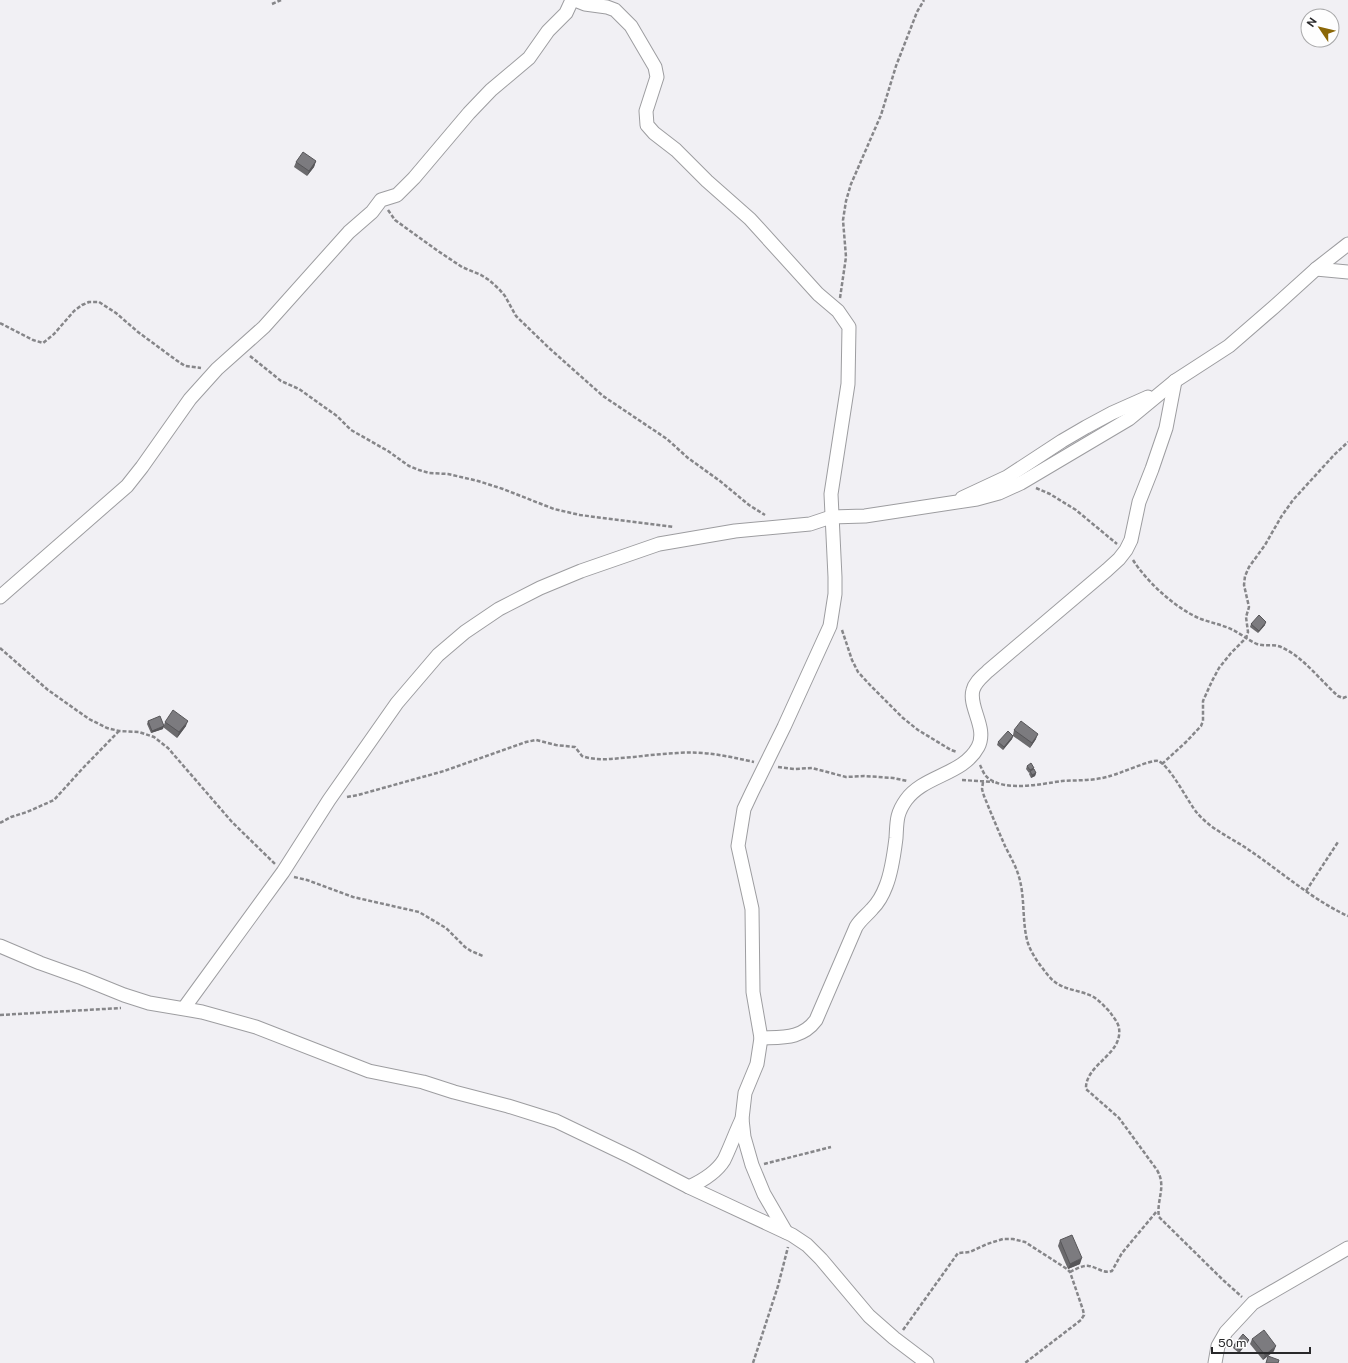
<svg xmlns="http://www.w3.org/2000/svg" width="1348" height="1363" font-family="'Public Sans',sans-serif">
	<style>
		.lines { fill: none; stroke-linecap: round; stroke-linejoin: round }
		.minor-casing { stroke: #9d9da0; stroke-width: 15 }
		.path { stroke: #868689; stroke-width: 2.5; stroke-dasharray: 4 2; stroke-linecap: butt }
		.minor { stroke: #fff; stroke-width: 13 }
		.wall { fill: #6b6a6d }
		.shaded-wall { fill: #575659 }
		.building { fill: #7c7b7f; stroke: #575659 }
	</style>
	<rect width="100%" height="100%" fill="#f1f0f4"/>
	<g class="lines">
		<defs>
			<g id="minor">
				<path d="M575 0 585 4 607 7 615 10 631 26 655 67 657 77 646 111 647 125 654 133 676 150 707 181 750 219 818 294 838 311 849 327 848 384 831 494 835 577V594L830 626 784 727 752 792 744 809 738 846 752 909 753 992 761 1038 757 1064 745 1093 742 1119 744 1137 752 1165 764 1194 786 1232"/>
				<path d="M1316 269 1348 272"/>
				<path d="M962 498 1007 477 1062 441 1086 427 1112 413 1148 397"/>
				<path d="M0 597 127 486 142 467 190 399 217 369 264 327 349 232 372 212 381 200 397 195 414 178 469 113 491 90 529 58 548 31 566 13 572 0"/>
				<path d="M0 946 40 963 82 978 124 995 149 1003 202 1012 256 1027 369 1071 423 1082 454 1092 508 1106 556 1121 631 1157 689 1187 792 1235 807 1245 821 1259 869 1316 894 1338 927 1363"/>
				<path d="M184 1008 283 872 329 800 397 703 438 655 465 632 499 609 540 588 581 571 659 544 735 531 810 524 831 517 865 516 977 499 999 493 1021 483 1129 419 1175 381 1229 346 1274 307 1316 269 1348 244"/>
				<path d="M761 1038C783 1037 802 1039 816 1020L856 927C860 920 867 915 872 909 878 903 883 894 886 886 892 871 894 854 896 838 897 822 896 814 906 800 924 775 963 775 978 747 988 728 968 707 973 690 975 682 982 677 988 671L1107 570 1119 559 1126 550 1131 540 1139 502 1152 469 1166 428 1175 381"/>
				<path d="M689 1187C702 1181 716 1173 724 1160 730 1148 736 1131 742 1119"/>
				<path d="M1215 1363 1218 1346 1226 1332 1253 1303 1348 1248"/>
			</g>
		</defs>
		<use href="#minor" class="minor-casing"/>
		<g class="path">
			<path d="M272 4 281 0"/>
			<path d="M388 210 395 220 438 251 462 267 481 275 489 280 499 289 505 296 516 316 549 348 603 396 667 439 688 458 720 481 749 505 765 515"/>
			<path d="M840 298 846 257 843 220 846 201 851 184 881 115 896 66 917 12 924 0"/>
			<path d="M0 323 33 340 43 343 54 334 74 311 82 305 89 302H99L116 313 138 332 176 360 185 366 201 368"/>
			<path d="M250 356 281 381 299 389 337 416 351 430 388 451 409 466 419 470 429 473 448 474 478 481 503 489 554 509 580 515 674 527"/>
			<path d="M1036 488 1050 494 1076 510 1117 544"/>
			<path d="M1133 560C1147 582 1176 609 1201 619 1212 623 1223 625 1233 630 1241 634 1248 640 1257 644 1266 647 1275 643 1283 648 1303 657 1321 681 1338 696L1343 698 1348 696"/>
			<path d="M842 630 852 660 858 672 870 685 903 718 918 730 951 750 957 752"/>
			<path d="M0 648 48 690 89 719 107 728 119 731 139 732 154 737 168 748 232 822 275 864"/>
			<path d="M1162 764 1186 742 1201 726 1203 721V701L1212 681 1219 668 1231 653 1246 638 1248 632 1246 617 1249 607 1244 585 1245 576 1249 567 1265 545 1281 517 1293 500 1334 455 1348 442"/>
			<path d="M980 765C982 769 984 775 988 778 1006 792 1041 784 1062 781 1078 780 1094 781 1110 776 1119 774 1152 759 1158 761 1171 766 1188 803 1198 814 1213 831 1234 839 1252 852 1284 874 1313 900 1348 916"/>
			<path d="M778 767 794 769 812 768 846 777 864 776 893 778 907 781"/>
			<path d="M962 780 994 782"/>
			<path d="M983 782 982 789 984 796C991 813 998 830 1005 846 1010 856 1016 866 1019 877 1025 897 1022 919 1027 940 1030 952 1039 964 1047 974 1060 991 1074 988 1092 996 1099 1000 1104 1006 1110 1012 1113 1017 1118 1022 1119 1028 1123 1055 1085 1064 1086 1089L1119 1118 1157 1170C1167 1187 1156 1200 1159 1217L1223 1280 1242 1297"/>
			<path d="M347 797 358 795 444 771 526 742 536 740 556 745 575 747 582 756C599 762 616 758 634 757 648 755 663 754 677 753 705 751 727 756 754 762"/>
			<path d="M0 823 11 817 27 812 54 800 83 768 119 731"/>
			<path d="M294 877 307 880 353 897 419 912 446 928 465 947 471 951 483 956"/>
			<path d="M1306 891 1338 842"/>
			<path d="M0 1015 121 1008"/>
			<path d="M764 1164 831 1147"/>
			<path d="M1070 1272C1076 1269 1083 1265 1089 1266 1097 1267 1103 1274 1112 1271L1122 1253 1157 1211"/>
			<path d="M903 1330 958 1253 970 1252 987 1244 1003 1239H1013L1025 1242 1067 1269 1070 1272 1083 1310 1084 1315 1081 1320 1025 1363"/>
			<path d="M753 1363 778 1286 788 1247"/>
		</g>
		<use href="#minor" class="minor"/>
	</g>
	<g class="wall">
		<path d="M316 161 314 167 307 176 294 167 296 162Z"/>
		<path d="M1251 624 1265 625 1258 633 1250 627Z"/>
		<path d="M148 721 164 725 165 722 186 726 177 738 163 727V729L151 733 147 724Z"/>
		<path d="M1014 730 1036 739 1030 748 1013 736 1012 739 1003 750 997 745 998 742 1013 735Z"/>
		<path d="M1027 766 1034 768 1033 769 1036 773 1035 776 1031 778 1029 774 1030 772 1029 773 1026 769Z"/>
		<path d="M1060 1240 1080 1264 1068 1269 1058 1246Z"/>
		<path d="M1252 1339 1274 1351 1263 1360 1250 1344Z"/>
		<path d="M1248 1342 1239 1353 1233 1348 1234 1345Z"/>
	</g>
	<g class="shaded-wall">
		<path d="M316 161 314 167 307 176 309 171Z"/>
		<path d="M1266 622 1265 625 1258 633 1259 631Z"/>
		<path d="M188 721 186 726 177 738 179 732Z"/>
		<path d="M164 726 163 729 151 733 152 731Z"/>
		<path d="M1038 734 1036 739 1030 748 1032 743Z"/>
		<path d="M1013 736 1012 739 1003 750 1004 747Z"/>
		<path d="M1036 773 1035 776 1031 778 1032 775Z"/>
		<path d="M1082 1258 1080 1264 1068 1269 1070 1264Z"/>
		<path d="M1249 1340 1248 1342 1239 1353 1240 1350Z"/>
		<path d="M1276 1346 1274 1351 1263 1360 1265 1355Z"/>
	</g>
	<g class="building">
		<path d="M303 152 316 161 309 171 296 162Z"/>
		<path d="M1259 615 1266 622 1259 631 1251 624Z"/>
		<path d="M173 710 188 721 179 732 165 722Z"/>
		<path d="M160 716 164 726 152 731 148 721Z"/>
		<path d="M1021 721 1038 734 1032 743 1014 730Z"/>
		<path d="M1008 731 1013 736 1004 747 998 742Z"/>
		<path d="M1031 763 1034 768 1030 770 1027 766Z"/>
		<path d="M1034 769 1036 773 1032 775 1030 771Z"/>
		<path d="M1072 1235 1082 1258 1070 1264 1060 1240Z"/>
		<path d="M1264 1330 1276 1346 1265 1355 1252 1339Z"/>
		<path d="M1243 1334 1249 1340 1240 1350 1234 1345Z"/>
		<path d="M1268 1356 1279 1360 1278 1363H1266Z"/>
	</g>
	<g transform="translate(1320 28) rotate(305)"><circle r="19" fill="#fefefe" stroke="#a8a8a9"/>
	<path d="M0-3L7 15L0 10L-7 15Z" fill="#8b6707"/>
	<text y="-6" font-size="11" font-weight="bold" text-anchor="middle" fill="#28282a">N</text>
	</g>
	<path d="M1212 1347v6h98v-6" fill="none" stroke="#28282a" stroke-width="2"/>
	<text x="1218" y="1347" font-size="12" fill="#28282a" stroke="#fefefe" stroke-width="3" paint-order="stroke">50 m</text>
</svg>
